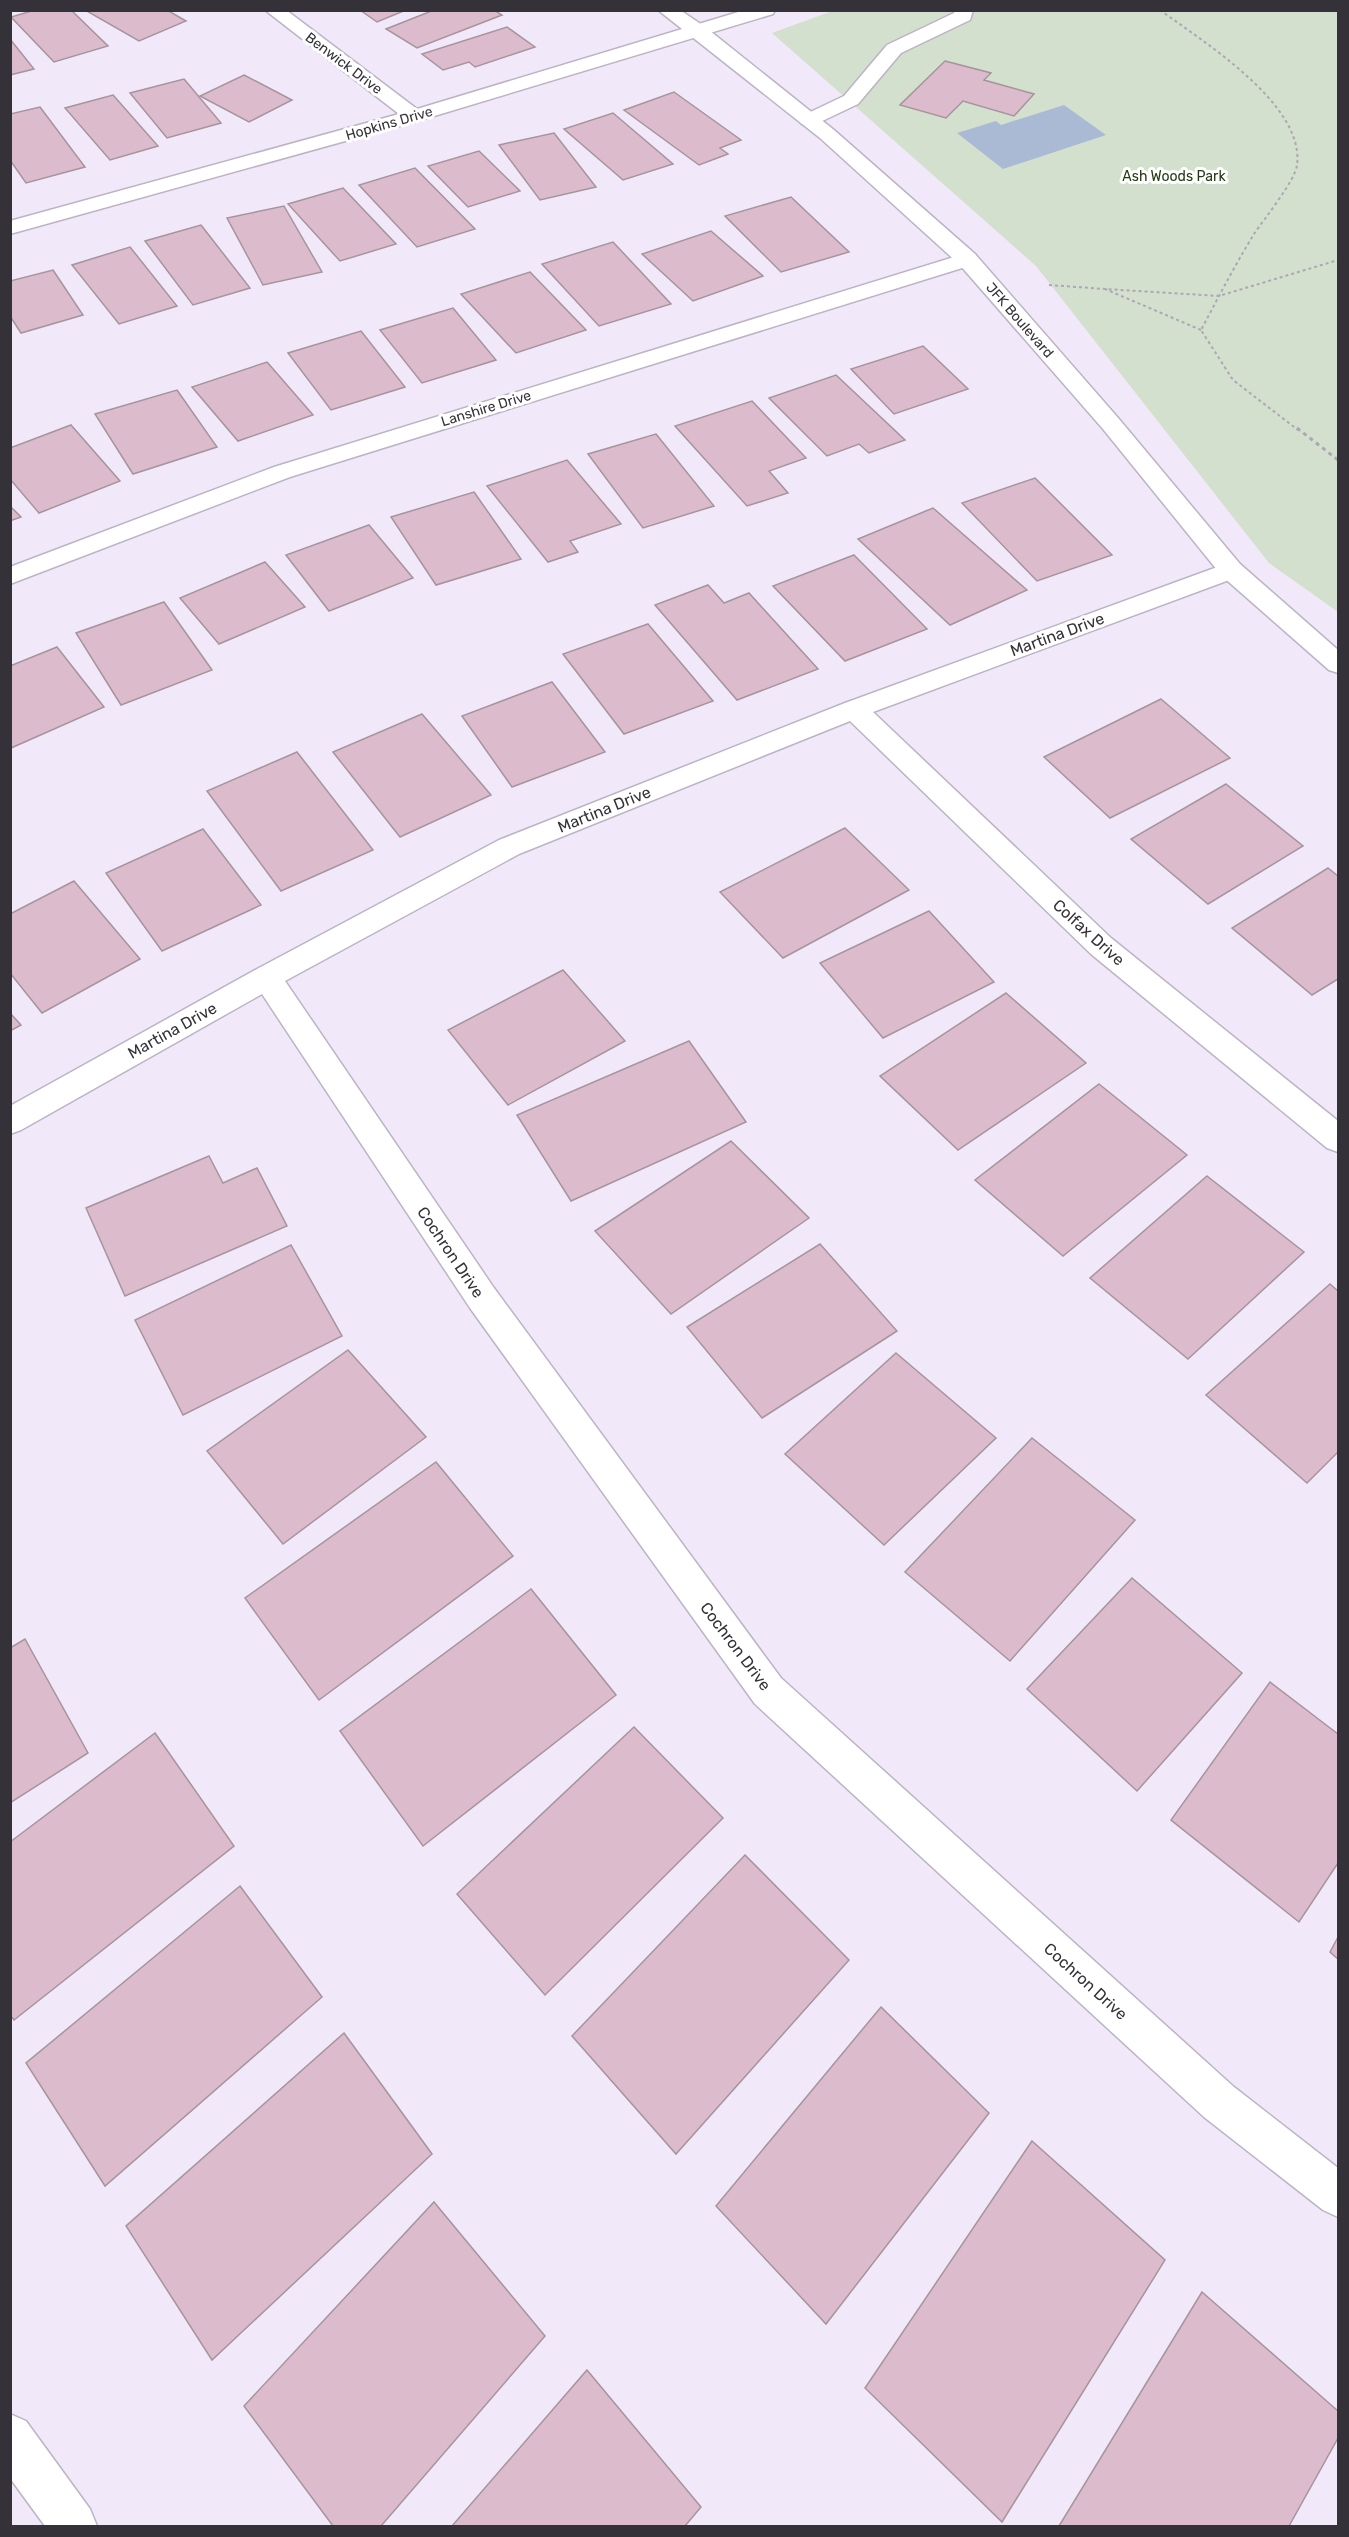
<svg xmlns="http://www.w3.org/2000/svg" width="1349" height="2537" font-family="Rubik,sans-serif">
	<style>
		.green { fill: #d3e0cd }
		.water { fill: #aab9d4 }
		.building { fill: #dcbccc; stroke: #a6949d; stroke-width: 1.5 }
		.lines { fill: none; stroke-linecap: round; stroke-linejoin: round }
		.service-casing { stroke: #bcb4c4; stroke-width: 3 }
		.minor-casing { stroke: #bcb4c4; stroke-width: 3 }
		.tertiary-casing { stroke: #bcb4c4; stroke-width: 3 }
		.path-far1 { stroke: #ada7b4; stroke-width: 2; stroke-dasharray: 3 3; stroke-linecap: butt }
		.path { stroke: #ada7b4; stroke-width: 3; stroke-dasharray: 4 4; stroke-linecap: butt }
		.service { fill: #fff; fill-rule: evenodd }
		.minor { fill: #fff; fill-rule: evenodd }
		.tertiary { fill: #fff; fill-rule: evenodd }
		.labels { text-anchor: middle; stroke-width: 6; stroke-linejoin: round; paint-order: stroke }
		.far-street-label { font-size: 14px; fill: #343138; stroke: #fff }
		.far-park-label { font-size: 14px; fill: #213b12; stroke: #fff }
		.street-label { font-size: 16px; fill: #343138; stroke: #fff }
	</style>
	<rect width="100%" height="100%" fill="#f1e8f9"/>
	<path class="green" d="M835 10 1338 11V612L1269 563 1036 266 772 33Z"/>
	<path class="water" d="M1064 105 1106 135 1003 169 957 133 996 121 1001 125Z"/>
	<g class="building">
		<path d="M35 10H71L108 46 54 62 11 17Z"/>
		<path d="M85 10H167L186 21 139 41Z"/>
		<path d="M360 10H406L377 22Z"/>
		<path d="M434 10H494L502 15 417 48 386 29Z"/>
		<path d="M507 27 535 47 475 67 469 62 443 70 422 54Z"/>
		<path d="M10 39 34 69 10 75Z"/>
		<path d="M945 61 991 73 984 80 1034 94 1014 116 963 101 946 118 900 105Z"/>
		<path d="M244 75 292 100 249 122 200 96Z"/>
		<path d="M184 79 221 123 167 138 130 93Z"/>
		<path d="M674 92 741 140 720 148 728 154 699 165 624 110Z"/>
		<path d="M113 95 158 146 110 160 65 108Z"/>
		<path d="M40 107 85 167 26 183 10 160V114Z"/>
		<path d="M613 113 673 164 623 180 564 129Z"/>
		<path d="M554 133 596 187 540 200 499 145Z"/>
		<path d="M479 151 520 191 468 207 428 166Z"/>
		<path d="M415 168 475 229 417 247 359 185Z"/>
		<path d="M343 188 396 244 340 261 288 204Z"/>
		<path d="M791 197 849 252 781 272 725 216Z"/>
		<path d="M284 206 322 272 263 285 227 218Z"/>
		<path d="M201 225 250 288 193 305 145 241Z"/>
		<path d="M711 231 763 276 693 301 642 254Z"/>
		<path d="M613 242 671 304 599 326 542 264Z"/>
		<path d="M130 247 177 306 119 324 72 265Z"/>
		<path d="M53 270 83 315 21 333 10 316V281Z"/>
		<path d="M530 272 586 330 516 353 461 294Z"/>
		<path d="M453 308 496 360 422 383 380 330Z"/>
		<path d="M361 331 405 387 331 410 288 353Z"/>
		<path d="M923 346 968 389 894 414 851 369Z"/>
		<path d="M267 362 313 415 238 441 192 387Z"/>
		<path d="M836 375 905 440 869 453 859 444 827 456 769 398Z"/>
		<path d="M177 390 217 447 133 474 95 414Z"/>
		<path d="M752 401 806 458 769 471 788 493 747 506 675 426Z"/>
		<path d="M71 425 120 481 39 513 10 479V448Z"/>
		<path d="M656 434 714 506 643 528 588 454Z"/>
		<path d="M567 460 621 524 570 541 578 552 548 562 487 486Z"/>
		<path d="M1035 478 1112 555 1037 581 962 503Z"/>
		<path d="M474 492 521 559 436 585 391 517Z"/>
		<path d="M10 506 21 517 10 521Z"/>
		<path d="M933 508 1027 590 950 625 858 539Z"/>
		<path d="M369 525 413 578 329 611 286 555Z"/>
		<path d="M854 555 927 629 845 661 773 586Z"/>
		<path d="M265 562 305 607 219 644 180 598Z"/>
		<path d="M708 585 724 603 749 593 818 669 737 700 655 605Z"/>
		<path d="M164 602 212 670 121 705 76 633Z"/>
		<path d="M648 624 713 701 624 734 563 654Z"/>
		<path d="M57 647 104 707 11 748 10 666Z"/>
		<path d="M552 682 605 752 512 787 462 716Z"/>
		<path d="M1161 699 1230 758 1110 818 1044 757Z"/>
		<path d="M422 714 491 795 400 837 333 752Z"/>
		<path d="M297 752 373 850 281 891 207 791Z"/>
		<path d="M1226 784 1303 846 1208 904 1131 839Z"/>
		<path d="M845 828 909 890 783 958 720 892Z"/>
		<path d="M203 829 261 905 162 951 106 873Z"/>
		<path d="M1328 868 1338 876V979L1312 995 1232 928Z"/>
		<path d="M74 881 140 959 42 1013 10 973V914Z"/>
		<path d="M929 911 994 982 883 1038 820 963Z"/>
		<path d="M563 970 625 1041 508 1105 448 1030Z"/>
		<path d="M1006 993 1086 1063 958 1150 880 1076Z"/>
		<path d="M10 1013 21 1025 10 1031Z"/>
		<path d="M689 1041 746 1122 571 1201 517 1115Z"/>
		<path d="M1099 1084 1187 1155 1063 1256 975 1180Z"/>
		<path d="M731 1141 809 1218 671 1314 595 1231Z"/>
		<path d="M209 1156 223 1183 257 1168 287 1226 125 1296 86 1208Z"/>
		<path d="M1207 1176 1304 1252 1188 1359 1090 1278Z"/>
		<path d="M820 1244 897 1331 762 1418 687 1327Z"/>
		<path d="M291 1245 342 1336 183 1415 135 1320Z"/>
		<path d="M1330 1284 1338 1291V1452L1307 1483 1206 1395Z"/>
		<path d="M348 1350 426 1437 283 1544 207 1451Z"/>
		<path d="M896 1353 996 1438 884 1545 785 1454Z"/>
		<path d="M1032 1438 1135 1520 1010 1661 905 1572Z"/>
		<path d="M436 1462 513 1556 319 1700 245 1598Z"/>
		<path d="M1132 1578 1242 1673 1137 1791 1027 1689Z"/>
		<path d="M531 1589 616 1695 423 1846 340 1731Z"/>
		<path d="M25 1639 88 1753 10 1803V1648Z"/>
		<path d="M1270 1682 1338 1734V1863L1299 1922 1171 1820Z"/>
		<path d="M634 1727 723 1818 545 1995 457 1894Z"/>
		<path d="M155 1733 234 1846 14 2020 10 2015V1842Z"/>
		<path d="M745 1855 849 1960 676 2154 572 2036Z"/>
		<path d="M240 1886 322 1997 105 2186 26 2063Z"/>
		<path d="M1338 1937V1959L1330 1952Z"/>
		<path d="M881 2007 989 2113 826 2324 716 2206Z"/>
		<path d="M344 2033 432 2154 212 2360 126 2226Z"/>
		<path d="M1032 2141 1165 2260 1002 2522 865 2388Z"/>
		<path d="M434 2202 545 2336 381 2526H333L244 2406Z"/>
		<path d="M1202 2292 1338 2411V2438L1289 2526H1059Z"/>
		<path d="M587 2370 701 2507 685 2526H452Z"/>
	</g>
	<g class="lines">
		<defs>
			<path id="service" d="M955 10H973L970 20 901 53 858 104 816 124H802L799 120 802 116 844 96 887 45 954 13Z"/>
			<g id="minor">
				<path d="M265 10H286L417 109 745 10H775L773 14 421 120 10 234V221L399 114Z"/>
				<path d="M967 253 975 254 978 259 975 264 290 477 10 584V567L274 467Z"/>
				<path d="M1231 562 1240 564 1243 570 1240 576 873 712 1111 938 1338 1121V1152L1327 1148 1091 954 850 721 519 854 285 981 494 1288 781 1678 1234 2087 1338 2168V2217L1323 2210 1204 2117 755 1704 470 1308 262 994 21 1130 10 1134V1106L257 969 499 840 845 703Z"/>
				<path d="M10 2414 26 2421 90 2509 97 2526H45L10 2478Z"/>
			</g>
			<path id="tertiary" d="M658 10H680L705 27 834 130 975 254 1119 419 1240 564 1338 650V673L1329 670 1222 576 1103 429 959 264 820 138Z"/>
		</defs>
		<use href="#service" class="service-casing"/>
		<use href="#minor" class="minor-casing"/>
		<use href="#tertiary" class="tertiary-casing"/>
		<g class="path-far1">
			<path d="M1160 10C1202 41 1305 104 1297 165 1295 181 1264 219 1254 234 1235 265 1218 298 1201 330L1233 380 1298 430"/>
			<path d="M1049 285 1105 289"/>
			<path d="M1201 330 1105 289 1219 296 1338 260"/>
		</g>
		<path class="path" d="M1297 428 1338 460"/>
		<use href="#service" class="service"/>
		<use href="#minor" class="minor"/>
		<use href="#tertiary" class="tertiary"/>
	</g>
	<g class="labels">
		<g class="far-street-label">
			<text transform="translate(344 63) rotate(37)" y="5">Benwick Drive</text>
			<text transform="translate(389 123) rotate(-16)" y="5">Hopkins Drive</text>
			<text transform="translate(1020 320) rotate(49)" y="5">JFK Boulevard</text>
			<text transform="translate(486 408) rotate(-17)" y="5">Lanshire Drive</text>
		</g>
		<g class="far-park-label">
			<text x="1174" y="181">Ash Woods Park</text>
		</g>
		<g class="street-label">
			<text transform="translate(1057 634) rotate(-20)" y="6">Martina Drive</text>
			<text transform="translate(604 809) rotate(-22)" y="6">Martina Drive</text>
			<text transform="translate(1089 932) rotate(42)" y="6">Colfax Drive</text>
			<text transform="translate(172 1030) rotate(-29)" y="6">Martina Drive</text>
			<text transform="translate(451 1252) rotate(56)" y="6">Cochron Drive</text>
			<text transform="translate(736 1646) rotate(53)" y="6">Cochron Drive</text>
			<text transform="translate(1086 1981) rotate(42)" y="6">Cochron Drive</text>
		</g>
	</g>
	<rect width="1349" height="2537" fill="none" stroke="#343138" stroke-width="24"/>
</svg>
